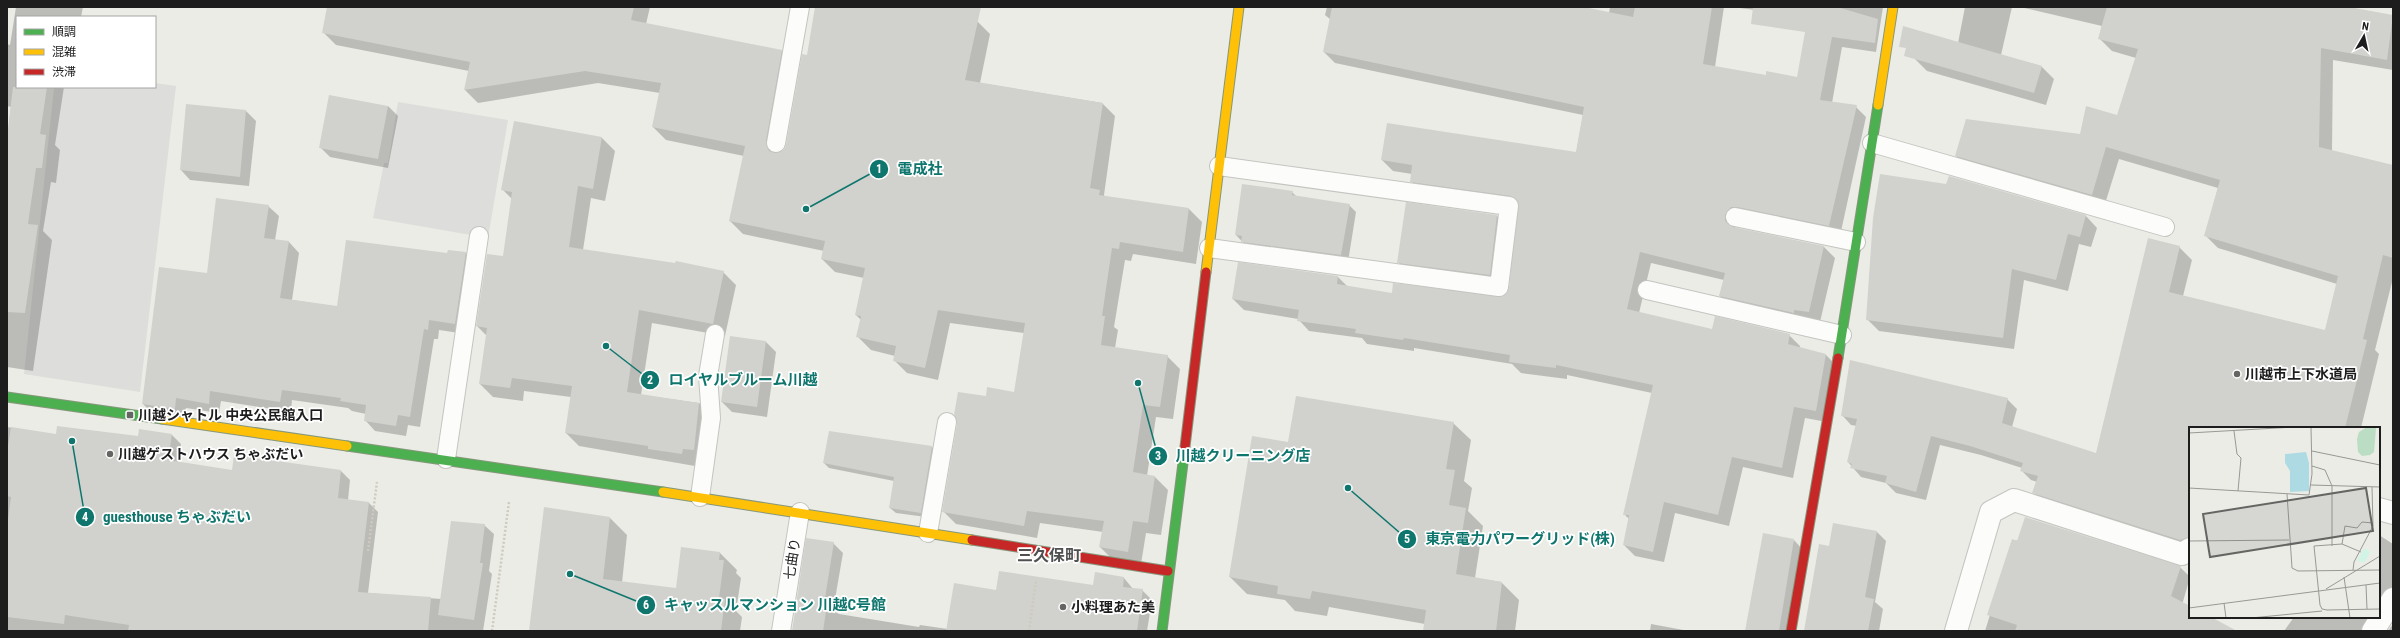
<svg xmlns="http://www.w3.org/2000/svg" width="2400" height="638" font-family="'Roboto Condensed','Noto Sans JP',sans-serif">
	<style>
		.parking { fill: #dddedb }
		.shadow { fill: #0003 }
		.building { fill: #d1d2cd }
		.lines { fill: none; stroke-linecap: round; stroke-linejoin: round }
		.lane-casing { stroke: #c4c4c1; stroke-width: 20 }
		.street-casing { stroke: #c4c4c1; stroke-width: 24 }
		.fast-casing { stroke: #86977c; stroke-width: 11 }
		.slow-casing { stroke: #86977c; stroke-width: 11 }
		.jam-casing { stroke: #86977c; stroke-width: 11 }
		.path { stroke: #cfcabe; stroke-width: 2.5; stroke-dasharray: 2 2; stroke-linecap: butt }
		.lane { stroke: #fcfcfb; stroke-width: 18 }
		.street { stroke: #fcfcfb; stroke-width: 22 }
		.fast { stroke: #4caf50; stroke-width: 9 }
		.slow { stroke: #ffc107; stroke-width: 9 }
		.jam { stroke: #c62828; stroke-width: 9 }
		.poi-dot { fill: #656563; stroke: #fff; stroke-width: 1.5 }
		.labels { text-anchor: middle; stroke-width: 3.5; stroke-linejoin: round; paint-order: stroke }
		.poi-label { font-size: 14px; font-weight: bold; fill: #1d1d1d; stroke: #fff; text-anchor: start }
		.street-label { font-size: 14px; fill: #1d1d1d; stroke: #fff }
		.quarter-label { font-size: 16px; font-weight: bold; fill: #505050; stroke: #fff }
		.inset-road { fill: none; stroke: #989995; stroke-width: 1 }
		.view { fill: #656563; fill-opacity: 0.15; stroke: #656563; stroke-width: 2 }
		.inset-edge { fill: none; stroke: #1d1d1d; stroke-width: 2 }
		.leader { fill: none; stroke: #0f766e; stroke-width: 1.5 }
		.callout-dot { fill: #0f766e; stroke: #fff; stroke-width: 1.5 }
		.mark-label { font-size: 12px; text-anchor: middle; font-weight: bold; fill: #fff }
		.callout-label { font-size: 15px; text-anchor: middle; font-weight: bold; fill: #0f766e; stroke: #fff; stroke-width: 3.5; stroke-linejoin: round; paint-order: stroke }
	</style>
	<rect width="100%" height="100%" fill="#eaece5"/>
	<g class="parking">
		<path d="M155 83 176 86 140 392 24 374 54 87H155Z"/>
		<path d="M398 102 508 120 488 238 373 218 384 163H388Z"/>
	</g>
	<g class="shadow">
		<path d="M16 7H83L81 17H17V87H64L55 145 60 150 56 183 51 182 43 231 52 240 33 371 7 367V144L11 107 7 106V44L10 45Z"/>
		<path d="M329 7H650L646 24 781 51 794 64 778 154H780L787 146 900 75 977 21 990 34 980 83 1102 103 1115 116 1104 195 1105 197 1189 209 1202 222 1196 264 1133 254 1131 261 1125 260 1114 327 1118 330 1115 348 1167 356 1180 369 1173 419 1156 417 1147 476 1155 477 1168 490 1161 535 1146 533 1141 564 1113 560 1100 547 1103 532 1040 523 1037 538 956 524 943 511 986 397 1015 393 1024 333 950 323 938 380 907 373 894 360 895 356 871 350 858 337 861 320 856 315 864 278 835 272 822 259 824 251 743 234 730 221 744 156 666 140 653 127 660 93 598 83 478 103 465 90 469 71 336 45 323 32Z"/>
		<path d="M1327 7H1580L1609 13 1610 7H1724L1715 67 1766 76 1798 78 1808 17 1732 7H1883L1876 52 1842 47 1832 103 1855 106 1866 117 1840 236 1738 220 1735 227 1736 229 1824 247 1835 258 1820 322 1731 307 1720 296 1724 280 1651 263 1639 313 1712 330 1789 335 1800 346V348L1826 355 1837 366 1827 422 1805 418 1793 478 1743 467 1729 526 1675 513 1664 562 1635 556 1624 545 1629 519 1624 514 1652 393 1567 375V379L1521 373 1512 364 1414 348V351L1367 344 1362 338 1309 331 1298 319 1244 310 1233 299 1338 277 1348 287 1393 294 1504 298 1510 289 1519 206 1422 192 1411 181 1412 174 1393 171 1382 160 1576 154 1583 115 1335 63 1324 52 1331 20 1325 15Z"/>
		<path d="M1965 7H2012L2001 55 2041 66 2054 79 2046 105 1927 71 1915 59 1958 43Z"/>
		<path d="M2020 7H2354L2353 9 2393 16V70L2333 60 2332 151 2393 167V278L2375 350 2379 354 2361 428H2190V437L2120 420 2179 247 2192 260 2183 296 2325 331 2337 284 2218 248 2205 235 2218 188 2119 159 2104 207 1968 168 1956 156 2081 135 2118 116 2136 58 2112 51 2099 38 2102 26Z"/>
		<path d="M187 105 246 111 256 121 249 186 190 180 181 170Z"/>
		<path d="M388 106 398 116 388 168 330 157 320 147Z"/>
		<path d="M515 122 602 138 615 151 605 201 591 198 583 250 723 272 736 285 725 336 652 323 641 395 699 403 712 416 695 466 579 446 566 433 571 397 524 391 523 401 493 397 480 384 487 336 477 326 504 258 512 199 502 189Z"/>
		<path d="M1292 192 1297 197 1349 205 1356 212 1348 262 1249 249 1236 235Z"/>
		<path d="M268 206 279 216 275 240 289 242 299 253 292 300 338 307 448 254 466 253 476 263 466 334 439 330 438 339H434L420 427 408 425 406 436 375 431 365 420 366 414 352 411 348 408 292 400 291 412 221 401 219 413 186 408 185 419 153 414 143 404 208 274Z"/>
		<path d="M1497 216 1504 223 1497 282 1405 270 1398 262Z"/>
		<path d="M2086 216 2097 228 2091 247 2079 244 2068 291 2024 280 2014 349 1879 331 1867 319Z"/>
		<path d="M731 337 766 342 776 352 767 417 732 412 722 402Z"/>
		<path d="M2007 399 2017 409 2012 427 2190 484V549L2043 502 2033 492 2037 482 2031 480 2022 471V468L1981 455 1940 445 1926 500 1896 493 1886 483 1861 477 1848 462 1857 426 1851 425 1842 415Z"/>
		<path d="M1453 423 1471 440 1464 481 1472 488 1468 511 1483 526 1475 578 1501 582 1519 600 1515 631H1424L1425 624 1329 607 1327 616 1295 611 1285 600 1247 594 1230 577 1289 443Z"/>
		<path d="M7 427 57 435 139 437 171 434 181 444 178 463 232 472 341 471 350 480 348 500 369 503 378 512 368 593 441 599 484 525 494 534 489 571 492 574 483 631H7Z"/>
		<path d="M932 447 937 452 926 517 896 513 890 508 894 481 829 468 824 463Z"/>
		<path d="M610 518 627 535 622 583 677 589 720 553 737 570 736 573 741 578 736 611 742 617 740 631H530Z"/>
		<path d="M1877 532 1886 541 1875 602 1883 609 1879 631H1805L1830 547Z"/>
		<path d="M2379 535 2393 544V605L2377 631H2284L2294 617H2379Z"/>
		<path d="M1794 540 1803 550 1789 631H1746Z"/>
		<path d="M2013 540 2180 567 2190 577 2182 605 2190 611V617H2209L2235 631H1985Z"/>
		<path d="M833 543 843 553 833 611 839 614 919 627 920 625 948 629 997 591 1094 586 1124 578 1133 589 1142 590 1152 600 1147 631H794Z"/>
		<path d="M1651 624 1689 631H1650Z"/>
		<path d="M2393 624V631H2388Z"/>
	</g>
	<g class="building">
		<path d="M327 7H634L631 20 782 50 766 141 769 151 775 153 784 150 786 145 802 54 807 55 815 7H981L965 80 1103 103 1090 188 1100 190 1099 195 1189 208 1183 252 1120 242 1119 249 1112 248 1102 316H1105L1101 345 1168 355 1160 407 1143 405 1133 472 1155 476 1148 523 1133 521 1128 552 1099 547 1104 521 1027 511 1024 526 942 512 957 424 954 415 958 392 986 396 987 387 1014 392 1025 323 938 310 925 368 893 361 896 346 856 337 861 316 855 315 865 268 821 259 825 241 729 221 745 146 652 127 661 83 585 71 464 90 470 62 322 33Z"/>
		<path d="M1332 7H1584L1633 17 1635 7H1712L1703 64 1766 75V71L1797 77 1805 32 1751 24 1753 7H1837L1878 19 1875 43 1832 37 1820 100 1857 105 1829 226 1737 207H1731L1725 215V221L1733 227 1824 246 1809 312 1794 310V313L1719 296 1725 273 1640 252 1627 309 1712 329 1715 316 1790 334 1788 344 1826 354 1816 411 1794 407 1782 468 1732 457 1718 515 1664 502 1653 552 1623 545 1629 515H1623L1653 385 1556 365V368L1509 362 1510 355 1404 338 1403 340 1355 333 1356 329 1297 321 1299 310 1232 299 1238 262 1338 276 1337 284 1392 293 1393 283 1503 296 1509 288 1518 202 1510 196 1410 182 1412 165 1381 160 1387 123 1576 152 1584 107 1323 52Z"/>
		<path d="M2107 7H2349L2393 15 2387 60 2321 48 2319 147 2393 165V258L2383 255 2363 339 2367 340 2345 428H2190V537L2180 540 2032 493 2038 476 2020 471 2023 463 1970 446 1931 436 1916 492 1885 483 1887 476 1850 468 1852 464 1847 462 1857 419 1841 416 1850 360 2008 398 2002 423 2096 453 2148 238 2180 246 2169 292 2325 330 2338 276 2204 236 2220 180 2106 147 2092 195 1955 156 1966 119 2080 134 2086 106 2117 115 2138 49 2098 39Z"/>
		<path d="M1903 26 2042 66 2034 93 1904 56 1906 48 1899 47Z"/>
		<path d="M13 87H47L40 134 46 135 42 168H36L28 224 38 225 25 313 7 312V137Z"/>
		<path d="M329 95 388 106 378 159 319 148Z"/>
		<path d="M186 104 246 110 240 177 180 170Z"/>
		<path d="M514 121 602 137 593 189 578 186 569 247 675 263 676 261 724 271 713 324 639 310 627 392 699 403 694 450 683 449 682 454 648 449V446L565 433 572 386 512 378 510 388 479 384 487 328 476 326 487 254 503 256 512 192 501 190Z"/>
		<path d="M1880 174 1946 184 1949 176 2086 215 2080 237 2068 234 2056 280 2012 269 2003 338 1866 320 1873 218Z"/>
		<path d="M1242 184 1293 191 1292 195 1350 204 1341 255 1241 242 1242 236 1235 235Z"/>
		<path d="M216 198 269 205 264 238 289 241 280 298 337 306 346 240 447 253 448 250 466 252 455 324 429 320 428 330 424 329 410 417 398 415 396 426 364 421 366 405 340 401 341 398 282 390 280 402 210 391 209 404 176 398 175 409 142 404 159 267 207 273Z"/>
		<path d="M1406 202 1497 215 1490 275 1397 263Z"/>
		<path d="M730 336 766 341 757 407 721 402Z"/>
		<path d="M1296 396 1454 422 1446 469 1455 470 1449 505 1466 508 1456 574 1502 582 1496 631H1423L1426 610 1312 591 1310 599 1277 594 1278 586 1229 577 1252 436 1288 442Z"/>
		<path d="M57 426 138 436 139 429 172 434 168 460 232 470 234 455 341 470 338 498 369 502 358 592 431 597 428 631H128L129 625 65 615 64 624 7 617V527L11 497 7 496V453L11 427 56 434Z"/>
		<path d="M829 431 932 446 921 513 889 508 894 477 823 463Z"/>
		<path d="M544 507 610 517 603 579 676 588 681 547 720 552 719 560H724L719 598 725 599 721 631H529Z"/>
		<path d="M2025 517 2181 566 2171 596 2190 606V617H2211L2237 631H2015L2017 625 1987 615 2012 539 2017 541Z"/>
		<path d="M451 521 485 524 480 563H483L474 620 438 615Z"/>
		<path d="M1833 523 1877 531 1865 597 1874 599 1868 631H1804L1819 544 1829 546Z"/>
		<path d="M1763 533 1794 539 1779 631H1745Z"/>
		<path d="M806 538 834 542 824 604 827 605 823 631H792Z"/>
		<path d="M999 571 1093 585 1095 572 1124 577 1123 587 1143 589 1137 631H946L954 583 996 590Z"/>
	</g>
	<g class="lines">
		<defs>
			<g id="lane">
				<path d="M776 143 800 7"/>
				<path d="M1872 143 2165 227"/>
				<path d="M1735 217 1856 242"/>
				<path d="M1209 248 1499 287 1509 206 1219 166"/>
				<path d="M1647 290 1842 335"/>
				<path d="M446 459 479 236"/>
				<path d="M700 497 711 418 708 376 715 334"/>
				<path d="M928 533 947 422"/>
				<path d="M781 631 800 512"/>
			</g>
			<g id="street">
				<path d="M2379 509 2393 513"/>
				<path d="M1956 631 1991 512 2014 500 2182 554 2190 549"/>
				<path d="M2373 631 2393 599"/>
			</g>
			<g id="fast">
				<path d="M1838 358 1878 105"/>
				<path d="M7 397 162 419"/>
				<path d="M347 446 663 492"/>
				<path d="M1162 631 1184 455"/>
			</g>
			<g id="slow">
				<path d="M1878 105 1893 7"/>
				<path d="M1206 272 1239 7"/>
				<path d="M162 419 347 446"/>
				<path d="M663 492 972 540"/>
			</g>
			<g id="jam">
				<path d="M1184 455 1206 272"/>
				<path d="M972 540 1168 571"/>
				<path d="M1791 631 1838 358"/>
			</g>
		</defs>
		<use href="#lane" class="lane-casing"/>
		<use href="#street" class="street-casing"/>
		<use href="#fast" class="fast-casing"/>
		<use href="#slow" class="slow-casing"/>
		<use href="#jam" class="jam-casing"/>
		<g class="path">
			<path d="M368 551 377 482"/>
			<path d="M492 631 509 502"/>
			<path d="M1029 631 1036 581"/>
		</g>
		<use href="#lane" class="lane"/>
		<use href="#street" class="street"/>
		<use href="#fast" class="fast"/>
		<use href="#slow" class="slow"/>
		<use href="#jam" class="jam"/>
	</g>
	<g class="poi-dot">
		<circle cx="2237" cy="374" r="4"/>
		<rect x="126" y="411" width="8" height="8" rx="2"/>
		<circle cx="110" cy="454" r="4"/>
		<circle cx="1063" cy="607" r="4"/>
	</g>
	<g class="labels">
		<g class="poi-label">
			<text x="2245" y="379">川越市上下水道局</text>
			<text x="138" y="420">川越シャトル 中央公民館入口</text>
			<text x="118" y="459">川越ゲストハウス ちゃぶだい</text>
			<text x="1071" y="612">小料理あた美</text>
		</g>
		<g class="street-label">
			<text transform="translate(792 559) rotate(-81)" y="5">七曲り</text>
		</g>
		<g class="quarter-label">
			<text x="1049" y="561">三久保町</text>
		</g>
	</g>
	<g transform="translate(2189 427)">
		<rect width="191" height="191" fill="#eaece5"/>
		<path d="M178 0 187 1 185 25 181 28 173 29 169 25 168 12 170 5Z" fill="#bbddc3"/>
		<path d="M175 121 181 125 176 135 168 134Z" fill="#d1f4e6"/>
		<path d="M117 25 120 36V64L101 65V44L96 36V27Z" fill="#aedbe3"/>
		<path class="inset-road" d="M45 4 48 27 52 31 49 64M0 6 106 0M123 24 191 38M123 39 136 43 143 59V119M122 58 191 60M0 61 120 68 123 47 122 0M98 67 103 141 109 144 191 143M0 114 100 113M153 117 156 99 168 101 173 95 184 96M172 125 153 117 125 119 131 178 133 182 138 183 191 182M164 143 165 135 184 99 183 60M155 150 161 191M177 158 178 182M137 162 191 129M35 176 37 191M0 181 191 156M62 191 133 184"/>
		<path class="view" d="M177 61 184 104 21 130 14 87Z"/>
		<rect width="191" height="191" class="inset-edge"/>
	</g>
	<path class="leader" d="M806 209L879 169M606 346L650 380M1138 383L1158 456M72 441L85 517M1348 488L1407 539M570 574L646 605"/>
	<g class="callout-dot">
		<circle cx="806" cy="209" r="4"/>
		<circle cx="606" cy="346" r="4"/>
		<circle cx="1138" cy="383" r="4"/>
		<circle cx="72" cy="441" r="4"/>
		<circle cx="1348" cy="488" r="4"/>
		<circle cx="570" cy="574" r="4"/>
		<circle cx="879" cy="169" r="10"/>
		<circle cx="650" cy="380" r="10"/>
		<circle cx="1158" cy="456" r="10"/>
		<circle cx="85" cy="517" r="10"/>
		<circle cx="1407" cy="539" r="10"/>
		<circle cx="646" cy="605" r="10"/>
	</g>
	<g class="mark-label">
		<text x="879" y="173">1</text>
		<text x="650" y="384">2</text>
		<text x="1158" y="460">3</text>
		<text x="85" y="521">4</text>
		<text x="1407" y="543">5</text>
		<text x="646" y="609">6</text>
	</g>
	<g class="callout-label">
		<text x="920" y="174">電成社</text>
		<text x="743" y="385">ロイヤルブルーム川越</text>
		<text x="1243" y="461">川越クリーニング店</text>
		<text x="177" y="522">guesthouse ちゃぶだい</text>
		<text x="1520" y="544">東京電力パワーグリッド(株)</text>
		<text x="775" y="610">キャッスルマンション 川越C号館</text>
	</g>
	<rect width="2400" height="638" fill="none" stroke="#1d1d1d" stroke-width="16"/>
	<rect x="16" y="16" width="140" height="72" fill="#ffffff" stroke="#a5a5a5"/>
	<rect x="24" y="29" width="20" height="6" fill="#4caf50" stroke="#a5a5a5"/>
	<text x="52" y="36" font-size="12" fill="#1d1d1d">順調</text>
	<rect x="24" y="49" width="20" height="6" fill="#ffc107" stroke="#a5a5a5"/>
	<text x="52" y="56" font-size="12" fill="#1d1d1d">混雑</text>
	<rect x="24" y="69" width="20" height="6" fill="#c62828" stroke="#a5a5a5"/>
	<text x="52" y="76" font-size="12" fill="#1d1d1d">渋滞</text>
	<g transform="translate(2364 36) rotate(9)" stroke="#ffffff" stroke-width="3" paint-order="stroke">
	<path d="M0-3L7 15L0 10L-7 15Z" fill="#1d1d1d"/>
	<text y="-6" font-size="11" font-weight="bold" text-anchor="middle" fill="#1d1d1d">N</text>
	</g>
</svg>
